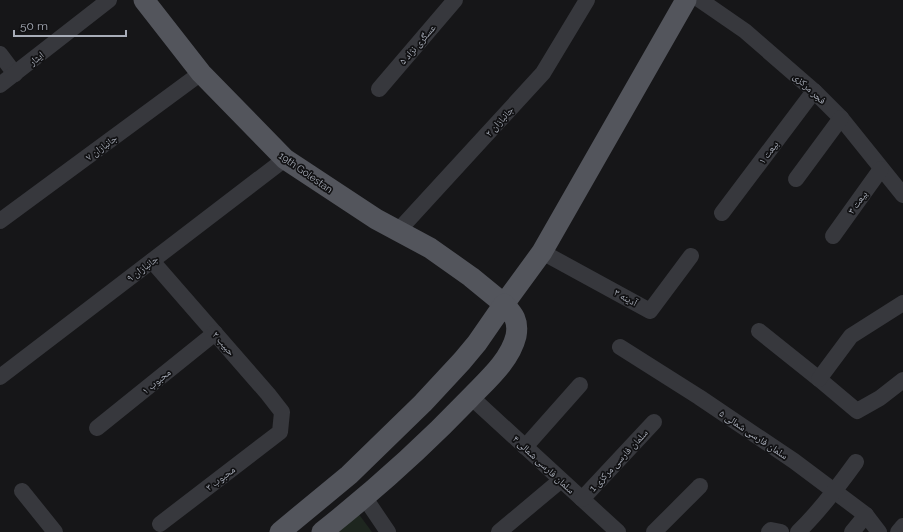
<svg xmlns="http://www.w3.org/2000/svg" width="903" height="532" font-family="Raleway,'Noto Naskh Arabic',sans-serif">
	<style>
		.green { fill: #1e261f }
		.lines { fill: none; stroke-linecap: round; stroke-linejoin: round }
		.minor { stroke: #37383d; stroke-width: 16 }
		.major { stroke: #53555c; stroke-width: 21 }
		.labels { text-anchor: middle; stroke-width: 3.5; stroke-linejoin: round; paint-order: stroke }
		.street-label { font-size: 10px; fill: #a8adb8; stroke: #111113 }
	</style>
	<rect width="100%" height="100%" fill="#161618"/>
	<path class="green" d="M352 505 372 532H320Z"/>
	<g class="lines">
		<g class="minor">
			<path d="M700 0 745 31 814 91 841 118 903 195"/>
			<path d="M0 54 15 74"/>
			<path d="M0 85 109 0"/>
			<path d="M379 89 455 0"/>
			<path d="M796 179 841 118"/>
			<path d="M722 213 814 91"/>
			<path d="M0 221 201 73"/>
			<path d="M398 231 543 73 587 0"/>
			<path d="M833 236 881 169"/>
			<path d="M542 252 650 311 691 256"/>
			<path d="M152 261 268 394 282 412 280 432 160 524"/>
			<path d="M759 331 819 379 857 411 880 398 903 380"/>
			<path d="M620 347 699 397 794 461 866 515 879 532"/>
			<path d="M0 377 285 159"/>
			<path d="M819 379 851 336 903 303"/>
			<path d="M471 397 618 532"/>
			<path d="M97 428 215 333"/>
			<path d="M525 447 580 385"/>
			<path d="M22 491 55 532"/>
			<path d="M365 498 388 532"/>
			<path d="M582 499 654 422"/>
			<path d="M499 532 561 480"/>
			<path d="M654 532 700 486"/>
			<path d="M769 532 771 530 781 532"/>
			<path d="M798 532C820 511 838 487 856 462"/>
			<path d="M852 532 866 515"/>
			<path d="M898 532 903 526"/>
		</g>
		<g class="major">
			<path d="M144 0 201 73 285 159 376 219 430 248 471 277 504 304 542 252 686 0"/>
			<path d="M280 532 349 475 423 403 462 361 477 343 504 304C513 314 519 320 516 336 510 361 486 381 469 399 422 448 375 490 322 532"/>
		</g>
	</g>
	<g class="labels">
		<g class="street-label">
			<text transform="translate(417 44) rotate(-49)" y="4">عسگری نژاد ۵</text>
			<text transform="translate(36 58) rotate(-38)" y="4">ایثار</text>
			<text transform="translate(810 88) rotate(43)" y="4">فجر مرکزی</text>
			<text transform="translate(499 121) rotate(-48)" y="4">جانبازان ۲</text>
			<text transform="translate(101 147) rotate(-36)" y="4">جانبازان ۷</text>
			<text transform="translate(768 152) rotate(-53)" y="4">بیعت ۱</text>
			<text transform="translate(306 172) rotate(35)" y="4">19th Golestan</text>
			<text transform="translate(857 202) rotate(-54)" y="4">بیعت ۳</text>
			<text transform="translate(142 268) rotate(-37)" y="4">جانبازان ۹</text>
			<text transform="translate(626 297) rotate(29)" y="4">آدینه ۳</text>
			<text transform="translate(224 343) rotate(49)" y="4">حبیب ۲</text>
			<text transform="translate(156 381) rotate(-39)" y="4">محبوب ۱</text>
			<text transform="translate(754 434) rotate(34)" y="4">سلمان فارسی شمالی ۵</text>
			<text transform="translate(618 460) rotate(-47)" y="4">سلمان فارسی مرکزی 1</text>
			<text transform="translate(544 464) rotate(43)" y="4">سلمان فارسی شمالی ۴</text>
			<text transform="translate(220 478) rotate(-37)" y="4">محبوب ۳</text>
		</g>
	</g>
	<path d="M14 30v6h112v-6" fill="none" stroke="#a8adb8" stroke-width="2"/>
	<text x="20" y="30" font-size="12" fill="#a8adb8" stroke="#111113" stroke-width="3" paint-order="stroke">50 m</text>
</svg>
